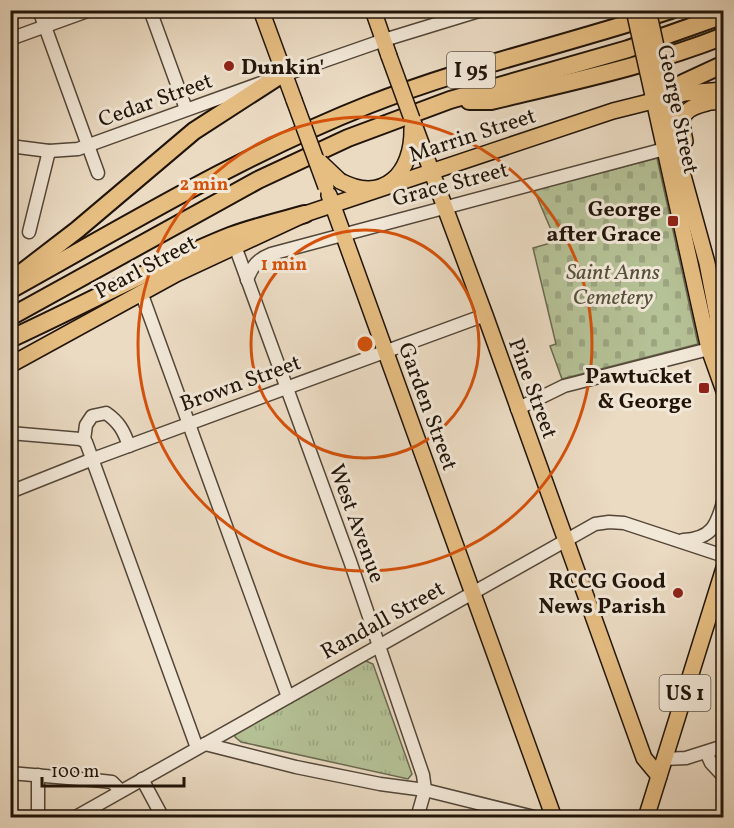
<svg xmlns="http://www.w3.org/2000/svg" width="734" height="828" font-family="Vollkorn,serif">
	<style>
		.cemetery { fill: url(#cemetery-stones); stroke: #6a6a50; stroke-width: 1.5 }
		.park { fill: url(#park-tufts); stroke: #6a6a50; stroke-width: 1.5 }
		.lines { fill: none; stroke-linecap: round; stroke-linejoin: round }
		.minor-casing { stroke: #534638; stroke-width: 15 }
		.major-casing { stroke: #201409; stroke-width: 18 }
		.highway-casing { stroke: #201409; stroke-width: 20 }
		.minor { stroke: #f2e8d8; stroke-width: 12 }
		.major { stroke: #e6be82; stroke-width: 15 }
		.highway { stroke: #e6be82; stroke-width: 16 }
		.major-bridge-casing { stroke: #201409; stroke-width: 18; stroke-linecap: butt }
		.major-bridge { stroke: #e6be82; stroke-width: 15 }
		.ring { fill: none; stroke: #d4520c; stroke-width: 3 }
		.poi-dot { fill: #8f2418; stroke: #f2e8d8; stroke-width: 2 }
		.labels { text-anchor: middle; stroke-width: 6; stroke-linejoin: round; paint-order: stroke }
		.shield { fill: #f2e8d8; stroke: #5f5447; stroke-width: 1.5 }
		.shield-label { font-size: 21px; font-weight: bold; fill: #201409 }
		.poi-label { font-size: 22px; font-weight: bold; fill: #201409; stroke: #f2e8d8; text-anchor: end }
		.street-label { font-size: 22px; fill: #201409; stroke: #f2e8d8 }
		.park-label { font-size: 22px; font-style: italic; fill: #54513a; stroke: #f2e8d8 }
		.centre { fill: #d4520c; stroke: #f2e8d8; stroke-width: 3 }
		.ring-label { font-size: 18px; text-anchor: middle; font-weight: bold; fill: #d4520c; stroke: #f2e8d8; stroke-width: 6; stroke-linejoin: round; paint-order: stroke }
	</style>
	<defs>
		<pattern id="cemetery-stones" width="16" height="16" patternUnits="userSpaceOnUse" patternTransform="scale(1.5)"><rect width="16" height="16" fill="#b5c196"/><path d="M2 7V4a2 2 0 0 1 4 0v3zM10 15v-3a2 2 0 0 1 4 0v3z" fill="#9ba580"/></pattern>
		<pattern id="park-tufts" width="24" height="20" patternUnits="userSpaceOnUse" patternTransform="scale(1.5)"><rect width="24" height="20" fill="#b5c196"/><path d="M3 7l-1-3M5 7V3M7 7l1-3M15 17l-1-3M17 17v-4M19 17l1-3" fill="none" stroke="#9ba580"/></pattern>
	</defs>
	<rect width="100%" height="100%" fill="#ebdbc3"/>
	<filter id="stains"><feTurbulence type="fractalNoise" baseFrequency=".00333" numOctaves="4"/><feColorMatrix values="0 0 0 0 .2 0 0 0 0 .09 0 0 0 0 .02 0 0 0 .5 -.17"/></filter>
	<radialGradient id="worn" r=".72"><stop offset=".6" stop-color="#630" stop-opacity="0"/><stop offset="1" stop-color="#630" stop-opacity=".3"/></radialGradient>
	<path class="cemetery" d="M657 158 698 344 562 379 550 346 556 344 533 248 554 242 552 232 534 190Z"/>
	<path class="park" d="M360 661H366L373 664 412 774 408 779 241 742 235 737V732Z"/>
	<g class="lines">
		<defs>
			<g id="minor">
				<path d="M39 10 98 173"/>
				<path d="M150 10 186 109"/>
				<path d="M10 39 90 10"/>
				<path d="M278 77 384 40 482 10"/>
				<path d="M10 146 49 151 78 149 261 83"/>
				<path d="M29 232 49 151"/>
				<path d="M235 246 350 561 423 775 425 790 417 818"/>
				<path d="M247 280C252 266 258 259 271 254L672 147"/>
				<path d="M141 292 288 697"/>
				<path d="M517 409 564 386 709 349"/>
				<path d="M10 433 80 439 86 442 197 748"/>
				<path d="M84 440 86 425 92 416 106 413C119 422 124 431 129 446"/>
				<path d="M10 492 93 459 485 315"/>
				<path d="M683 540C712 539 717 525 724 499"/>
				<path d="M205 744 296 767 380 784 425 790 538 818"/>
				<path d="M706 752 711 763 724 777"/>
				<path d="M664 759 686 758 724 746"/>
				<path d="M10 773 103 781 112 782 121 791"/>
				<path d="M142 779 163 818"/>
				<path d="M38 818V775"/>
				<path d="M74 818 595 524 609 522 624 523 724 556"/>
			</g>
			<g id="major">
				<path d="M261 10 294 100"/>
				<path d="M373 10 389 56"/>
				<path d="M661 69 682 172 707 263 717 315 723 377"/>
				<path d="M648 73 709 349 724 391"/>
				<path d="M698 103 724 101"/>
				<path d="M412 119 485 315 644 758 659 776"/>
				<path d="M685 141C679 116 682 109 707 103"/>
				<path d="M340 181C384 204 413 173 412 128"/>
				<path d="M329 195 554 818"/>
				<path d="M10 365 176 274 305 214 613 111 685 93 724 90"/>
				<path d="M646 818 724 568"/>
			</g>
			<g id="highway">
				<path d="M666 98 683 83 724 64"/>
				<path d="M469 101H491C569 82 648 66 724 36"/>
				<path d="M12 280 77 230 194 131 276 78"/>
				<path d="M10 290C127 225 244 154 368 105 467 66 571 43 671 10"/>
				<path d="M10 317 258 180 348 138 450 100 628 49 724 15"/>
				<path d="M10 339C84 305 155 266 230 236 254 227 280 221 305 214"/>
			</g>
		</defs>
		<use href="#minor" class="minor-casing"/>
		<use href="#major" class="major-casing"/>
		<use href="#highway" class="highway-casing"/>
		<use href="#minor" class="minor"/>
		<use href="#major" class="major"/>
		<use href="#highway" class="highway"/>
		<defs>
			<g id="major-bridge">
				<path d="M634 10 648 73"/>
				<path d="M648 10 661 69"/>
				<path d="M389 56 412 119"/>
				<path d="M294 100 326 187"/>
				<path d="M320 162 340 181"/>
			</g>
		</defs>
		<use href="#major-bridge" class="major-bridge-casing"/>
		<use href="#major-bridge" class="major-bridge"/>
	</g>
	<g class="ring">
		<circle cx="365" cy="344" r="114"/>
		<circle cx="365" cy="344" r="227"/>
	</g>
	<g class="poi-dot">
		<circle cx="229" cy="66" r="6"/>
		<rect x="667" y="215" width="12" height="12" rx="3"/>
		<rect x="698" y="382" width="12" height="12" rx="3"/>
		<circle cx="678" cy="593" r="6"/>
	</g>
	<g class="labels">
		<g class="shield">
			<rect x="447" y="52" width="48" height="36" rx="4.5"/>
			<rect x="659.5" y="675" width="51" height="36" rx="4.5"/>
		</g>
		<g class="shield-label">
			<text x="471" y="77">I 95</text>
			<text x="685" y="700">US 1</text>
		</g>
		<g class="poi-label">
			<text x="241" y="74" text-anchor="start">Dunkin'</text>
			<text x="661" y="216">George<tspan x="661" dy="25">after Grace</tspan></text>
			<text x="692" y="383">Pawtucket<tspan x="692" dy="25">&amp; George</tspan></text>
			<text x="666" y="588">RCCG Good<tspan x="666" dy="25">News Parish</tspan></text>
		</g>
		<g class="street-label">
			<text transform="translate(155 99) rotate(-20)" y="8">Cedar Street</text>
			<text transform="translate(679 109) rotate(78)" y="8">George Street</text>
			<text transform="translate(472 134) rotate(-18)" y="8">Marrin Street</text>
			<text transform="translate(450 183) rotate(-15)" y="8">Grace Street</text>
			<text transform="translate(145 266) rotate(-28)" y="8">Pearl Street</text>
			<text transform="translate(240 382) rotate(-20)" y="8">Brown Street</text>
			<text transform="translate(534 388) rotate(70)" y="8">Pine Street</text>
			<text transform="translate(429 406) rotate(70)" y="8">Garden Street</text>
			<text transform="translate(358 523) rotate(70)" y="8">West Avenue</text>
			<text transform="translate(382 619) rotate(-29)" y="8">Randall Street</text>
		</g>
		<g class="park-label">
			<text x="613" y="279">Saint Anns<tspan x="613" dy="25">Cemetery</tspan></text>
		</g>
	</g>
	<circle cx="365" cy="344" r="9" class="centre"/>
	<g class="ring-label">
		<text x="204" y="190">2 min</text>
		<text x="284" y="270">1 min</text>
	</g>
	<rect width="734" height="828" fill="none" stroke="#ebdbc3" stroke-width="36"/>
	<rect x="12" y="12" width="710" height="804" fill="none" stroke="#201409" stroke-width="3"/>
	<rect x="18" y="18" width="698" height="792" fill="none" stroke="#201409" stroke-width="1.5"/>
	<path d="M42 777v9h142v-9" fill="none" stroke="#201409" stroke-width="3"/>
	<text x="51" y="777" font-size="18" fill="#201409" stroke="#f2e8d8" stroke-width="4.5" paint-order="stroke">100 m</text>
	<rect width="100%" height="100%" filter="url(#stains)"/>
	<rect width="100%" height="100%" fill="url(#worn)"/>
</svg>
